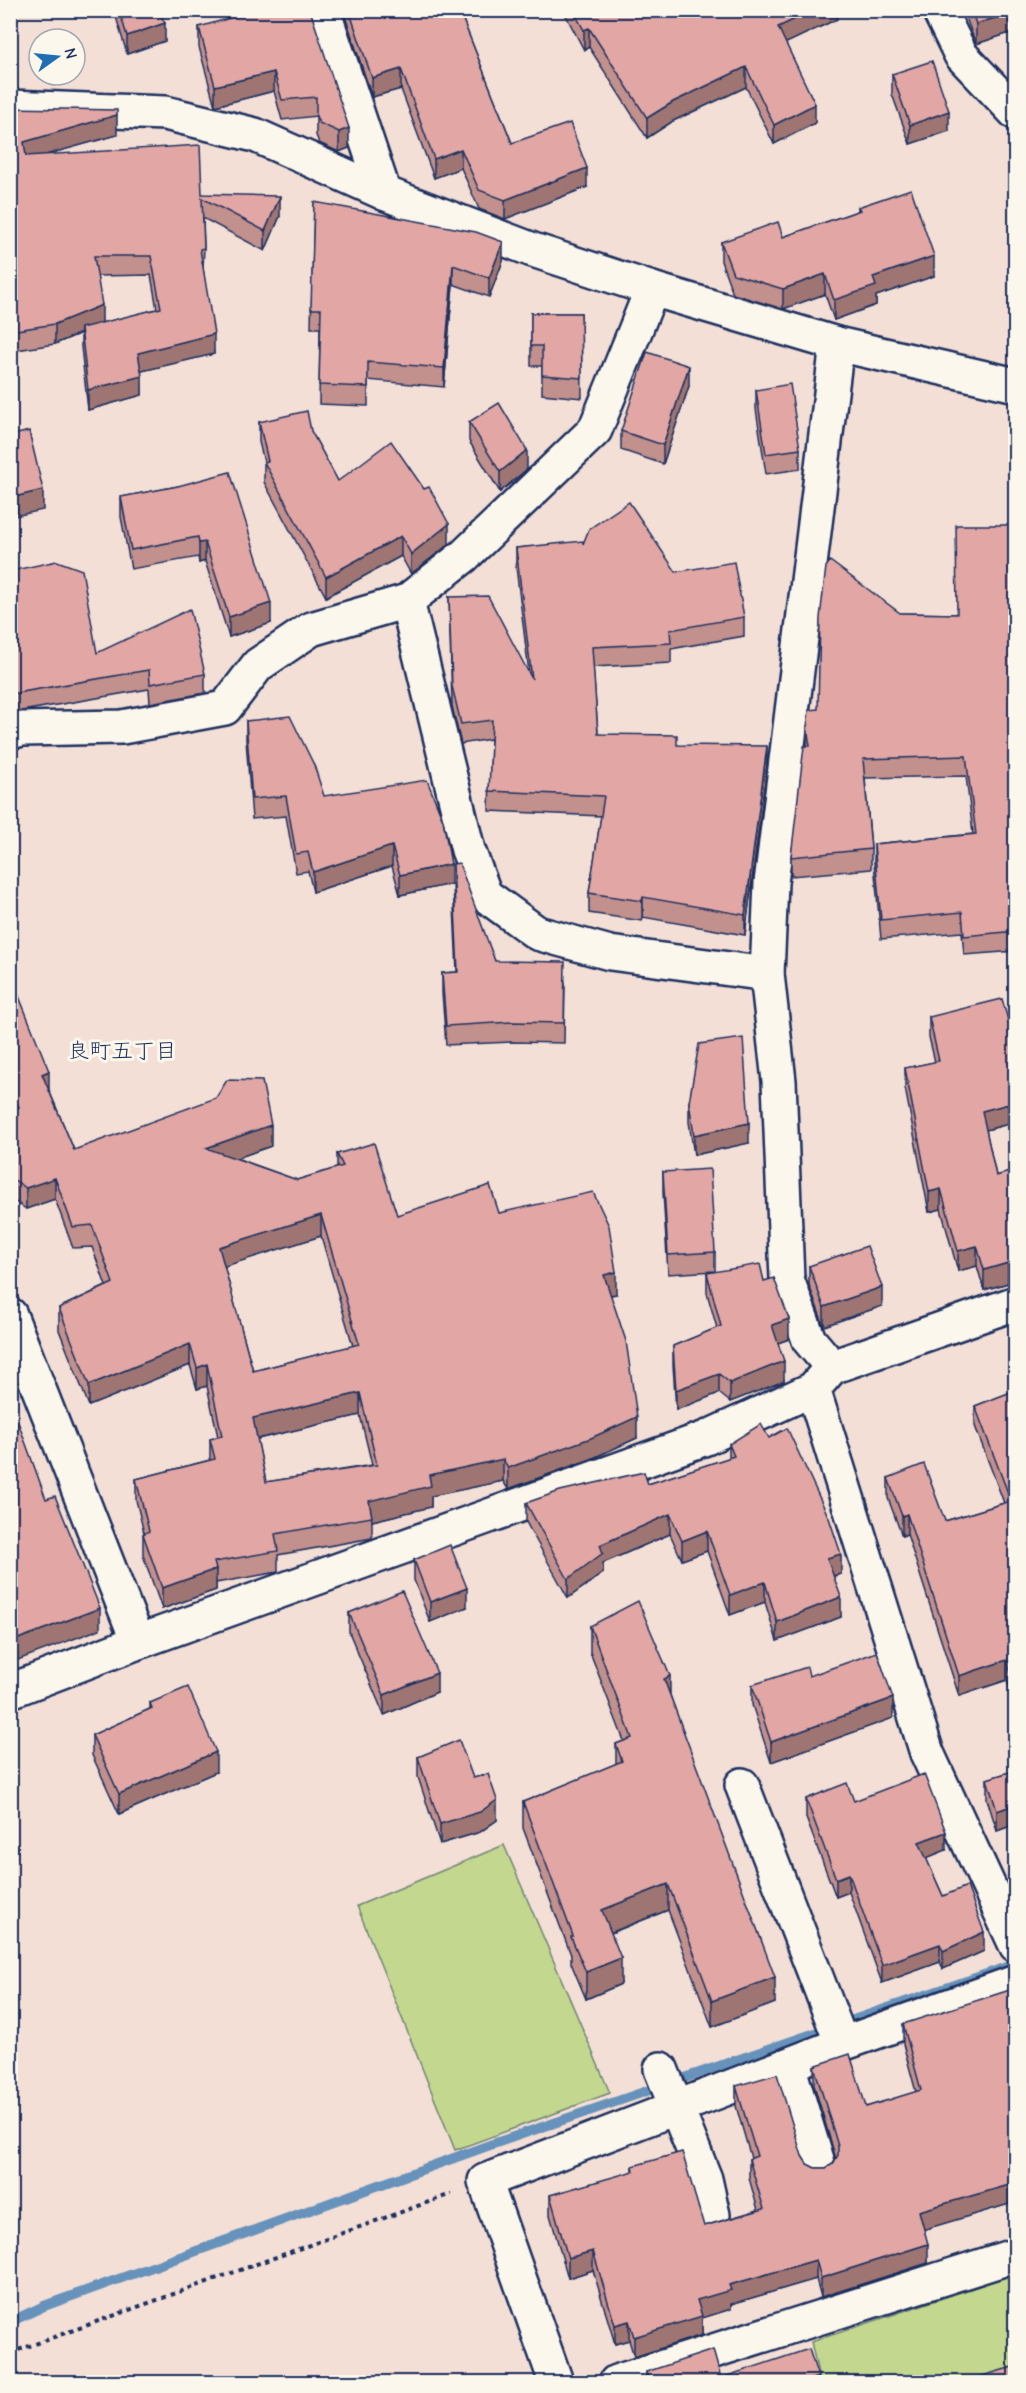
<svg xmlns="http://www.w3.org/2000/svg" width="1026" height="2393" font-family="'Comic Neue','Klee One',sans-serif">
	<style>
		.green { fill: #c3d88e; stroke: #6f8476; stroke-width: 1.5 }
		.lines { fill: none; stroke-linecap: round; stroke-linejoin: round }
		.stream { stroke: #6692bb; stroke-width: 10 }
		.minor-casing { stroke: #1b2f5e; stroke-width: 38 }
		.path { stroke: #1b2f5e; stroke-width: 4; stroke-dasharray: 4.5 4.5; stroke-linecap: butt }
		.minor { stroke: #fbf7ec; stroke-width: 33 }
		.wall { fill: #c2908d; stroke: #1b2f5e; stroke-width: 1.5; fill-rule: evenodd }
		.shaded-wall { fill: #9e7573; stroke: #1b2f5e; stroke-width: 1.5 }
		.building { fill: #e2a7a4; stroke: #1b2f5e; stroke-width: 1.5; fill-rule: evenodd }
		.labels { text-anchor: middle; stroke-width: 6; stroke-linejoin: round; paint-order: stroke }
		.neighbourhood-label { font-size: 22px; fill: #1b2f5e; stroke: #fbf7ec }
	</style>
	<rect width="100%" height="100%" fill="#f4dfd6"/>
	<filter id="ink" filterUnits="userSpaceOnUse"><feTurbulence type="fractalNoise" baseFrequency=".0167" numOctaves="2"/><feDisplacementMap in="SourceGraphic" scale="12" xChannelSelector="R" yChannelSelector="G"/><feConvolveMatrix kernelMatrix="1 2 1 2 8 2 1 2 1" color-interpolation-filters="sRGB"/></filter>
	<g filter="url(#ink)">
		<g class="green">
			<path d="M504 1845 610 2093 455 2150 357 1906Z"/>
			<path d="M1015 2274V2372L975 2382H820L811 2342Z"/>
		</g>
		<g class="lines">
			<path class="stream" d="M10 2322 44 2306 490 2145 1016 1964"/>
			<defs>
				<g id="minor">
					<path d="M323 10 384 193"/>
					<path d="M939 10 961 55 1016 113"/>
					<path d="M10 107 165 113 255 135 384 193 533 250 652 289 837 344 1016 385"/>
					<path d="M407 601 468 850 485 895 537 933 610 953 767 974"/>
					<path d="M10 732 22 729 122 727 225 708 258 665 311 629 407 601 464 556 595 430 652 289"/>
					<path d="M10 1315 138 1642"/>
					<path d="M832 1367 809 1340 787 1279 779 1081 767 974 771 883 837 344"/>
					<path d="M813 1389 927 1753 1016 1945"/>
					<path d="M10 1691 138 1642 706 1438 813 1389 832 1367 1016 1303"/>
					<path d="M742 1785 842 2044"/>
					<path d="M788 2065 820 2170"/>
					<path d="M661 2069 705 2179 713 2215"/>
					<path d="M556 2382 485 2181 842 2044 1016 1982"/>
					<path d="M616 2382 1016 2255"/>
				</g>
			</defs>
			<use href="#minor" class="minor-casing"/>
			<path class="path" d="M10 2353 451 2194"/>
			<use href="#minor" class="minor"/>
		</g>
		<g class="wall">
			<path d="M114 10H158L165 41 127 54Z"/>
			<path d="M310 10 349 148 339 152 319 143 316 135V116L282 120 274 91 215 106 199 47V27Z"/>
			<path d="M343 10H459L512 143 587 187 505 219 479 209 461 168 434 178 401 89 372 97Z"/>
			<path d="M563 10H689L693 17 705 10H843L837 13V19L785 43 815 123 774 144 746 87 673 121 647 138 589 47 584 50Z"/>
			<path d="M963 10H1016V31L976 44Z"/>
			<path d="M892 74 949 131 910 144 892 94Z"/>
			<path d="M10 108 117 135 48 154 202 194 280 216 265 251 203 218 204 248 203 268 214 354 141 371 142 395 88 410 81 347V333L55 344 10 351ZM151 275 157 309 102 323 97 276Z"/>
			<path d="M314 202 503 261 489 297 453 284 444 387 368 380V406L319 404 320 328H311Z"/>
			<path d="M858 207 934 276 876 296V305L834 320 825 294 783 309 733 294 721 261V242L783 237 858 211Z"/>
			<path d="M531 313H581L582 398 542 394V366H531Z"/>
			<path d="M689 386 663 464 621 450V431Z"/>
			<path d="M756 390 800 449V469L766 474 756 409Z"/>
			<path d="M259 422 311 431 338 481 449 544 411 574 401 556 326 597 264 482V462L259 442Z"/>
			<path d="M469 422 527 469 500 492 469 441Z"/>
			<path d="M178 486 271 623 229 637 205 561 199 563 198 557 131 569 121 517V497Z"/>
			<path d="M1016 525V951L964 955 962 932 881 939 874 863V844L973 834 966 776 865 778 871 849V869L791 876V857L807 746V727L818 709 900 613 957 614Z"/>
			<path d="M583 544 676 572 744 617V636L671 649V663L593 667 598 734 677 745 767 765 745 935 643 917 642 921 589 913V893L601 816 489 811 491 739 461 744 452 706 449 597 529 673 516 567V548Z"/>
			<path d="M10 571 97 653 205 674V693L150 703 149 689 10 713Z"/>
			<path d="M246 721 324 796 451 884 400 895 392 866 313 892 308 871 296 873 286 816 252 819 246 740Z"/>
			<path d="M453 864 495 961 565 982 564 1043 512 1042 446 1045 442 993V973L457 972 453 884Z"/>
			<path d="M10 974 49 1090 74 1150 271 1146 236 1158 297 1180 337 1168V1154L397 1215 499 1213 616 1294 610 1295 637 1438 591 1459 508 1489 503 1481 431 1496V1507L372 1521V1538L278 1555V1572L216 1583V1590L162 1609 143 1555V1534L144 1533 136 1500V1479L210 1460V1439L218 1437 207 1386 197 1389 190 1365 89 1406 59 1330V1308L106 1286 92 1247 73 1248 55 1199 26 1209 10 1198V1110H12L10 1106ZM321 1236 353 1346 253 1371 224 1266ZM360 1415 372 1465 266 1482 257 1439Z"/>
			<path d="M929 1017 1016 1122 986 1130 996 1176 1016 1170V1285L1009 1286 1008 1283 984 1290 977 1266 958 1271 941 1209 929 1212 905 1088V1068L935 1062 929 1037Z"/>
			<path d="M689 1102 749 1143 694 1155 689 1122Z"/>
			<path d="M663 1172 715 1252V1271L668 1274 663 1192Z"/>
			<path d="M809 1266 882 1306 824 1326 809 1285Z"/>
			<path d="M707 1273 764 1281 789 1339 778 1343 784 1381 730 1402 719 1393 676 1410 673 1365V1346L717 1328 707 1293Z"/>
			<path d="M1016 1390V1709L1007 1680 959 1696 907 1534 902 1536 888 1498V1478L945 1521 1004 1503 975 1426V1406Z"/>
			<path d="M729 1444 841 1574 834 1576 841 1617 777 1641 765 1602 730 1615 707 1551 682 1560 670 1534 603 1563V1573L568 1598 526 1522V1503L648 1484 729 1458Z"/>
			<path d="M414 1560 467 1607 430 1622 414 1580Z"/>
			<path d="M349 1613 437 1692 384 1715 349 1632Z"/>
			<path d="M590 1626 670 1695 775 2003 712 2027 668 1910 611 1933 621 1984 586 1999 571 1963V1955L523 1828V1802L616 1764V1744L624 1741 590 1652Z"/>
			<path d="M809 1676 893 1718 771 1762 752 1705V1685Z"/>
			<path d="M150 1703 216 1772 119 1814 92 1755V1735L150 1709Z"/>
			<path d="M418 1757 473 1778 497 1820 480 1832 440 1844 418 1777Z"/>
			<path d="M1016 1770V1824L997 1831 987 1799V1779Z"/>
			<path d="M806 1799 854 1801 946 1850 926 1858 943 1896 984 1951 943 1969 940 1962 882 1983 849 1892 836 1897 806 1818Z"/>
			<path d="M1016 1998V2202L924 2229 928 2263 821 2297 816 2279 731 2304V2309L702 2318V2335L634 2357 629 2340 615 2344 593 2270 568 2278 550 2215V2195L633 2172V2166L704 2226 758 2210 749 2178V2159L751 2158 736 2106V2086L802 2156 807 2164 815 2168H826L833 2164 836 2159 814 2085V2066L866 2107 916 2092 903 2044V2024Z"/>
			<path d="M646 2372 721 2378 818 2382H646Z"/>
		</g>
		<g class="shaded-wall">
			<path d="M814 10H843L837 13V19L778 47V27Z"/>
			<path d="M1016 11V31L976 44V24Z"/>
			<path d="M165 23V41L127 54V36Z"/>
			<path d="M589 28V47L584 50V30Z"/>
			<path d="M746 67V87L673 121 647 138V118L673 102Z"/>
			<path d="M401 69V89L372 97V78Z"/>
			<path d="M274 72V91L215 106V86Z"/>
			<path d="M815 104V123L774 144V125Z"/>
			<path d="M949 111V131L910 144V125Z"/>
			<path d="M117 115V135L24 161V142Z"/>
			<path d="M349 128V148L339 152V132Z"/>
			<path d="M461 149V168L434 178V159Z"/>
			<path d="M587 168V187L505 219V200Z"/>
			<path d="M280 196V216L265 251V231Z"/>
			<path d="M503 242V261L489 297V278Z"/>
			<path d="M934 256V276L876 296V305L834 320V300L873 277Z"/>
			<path d="M453 265V284L444 387V368Z"/>
			<path d="M825 274V294L783 309V289Z"/>
			<path d="M102 305V324L81 328V333L55 344V324Z"/>
			<path d="M214 334V354L138 372V353Z"/>
			<path d="M689 366V386L663 464V445Z"/>
			<path d="M142 376V395L88 410V390Z"/>
			<path d="M527 450V469L500 492V472Z"/>
			<path d="M43 490V510L10 517V498Z"/>
			<path d="M449 524V544L411 574V554Z"/>
			<path d="M401 536V556L326 597V577Z"/>
			<path d="M205 542V561L199 563V543Z"/>
			<path d="M271 603V623L229 637V617Z"/>
			<path d="M767 746V765L745 935V915Z"/>
			<path d="M392 846V866L313 892V872Z"/>
			<path d="M451 864V884L400 895V875Z"/>
			<path d="M643 897V917L642 921V901Z"/>
			<path d="M49 1071V1093L42 1074Z"/>
			<path d="M1016 1102V1122L982 1131V1111Z"/>
			<path d="M749 1123V1143L694 1155V1135Z"/>
			<path d="M271 1125V1146L206 1169V1148Z"/>
			<path d="M55 1178V1199L26 1209V1188Z"/>
			<path d="M941 1189V1209L929 1212V1192Z"/>
			<path d="M321 1215V1236L219 1268V1247Z"/>
			<path d="M977 1246V1266L958 1271V1251Z"/>
			<path d="M1008 1263V1283L984 1290V1270Z"/>
			<path d="M616 1272V1294L604 1296V1275Z"/>
			<path d="M882 1287V1306L824 1326V1307Z"/>
			<path d="M789 1319V1339L772 1345V1325Z"/>
			<path d="M190 1344V1365L89 1406V1385Z"/>
			<path d="M784 1361V1381L730 1402V1383Z"/>
			<path d="M207 1364V1386L197 1389V1368Z"/>
			<path d="M719 1374V1393L676 1410V1390Z"/>
			<path d="M360 1393V1415L253 1440V1418Z"/>
			<path d="M637 1417V1438L591 1459 508 1489V1468Z"/>
			<path d="M503 1459V1481L431 1496V1507L372 1521 369 1501 429 1475Z"/>
			<path d="M670 1514V1534L603 1563V1573L568 1598V1579L600 1545Z"/>
			<path d="M907 1514V1534L902 1536V1516Z"/>
			<path d="M707 1531V1551L682 1560V1541Z"/>
			<path d="M841 1554V1574L827 1577V1558Z"/>
			<path d="M216 1569V1590L162 1609V1588Z"/>
			<path d="M765 1582V1602L730 1615V1595Z"/>
			<path d="M467 1588V1607L430 1622V1602Z"/>
			<path d="M841 1597V1617L777 1641V1622Z"/>
			<path d="M100 1608V1629L10 1663V1642Z"/>
			<path d="M1007 1660V1680L959 1696V1676Z"/>
			<path d="M437 1673V1692L384 1715V1695Z"/>
			<path d="M670 1676V1702L664 1679Z"/>
			<path d="M893 1698V1718L771 1762V1742Z"/>
			<path d="M216 1752V1772L119 1814V1794Z"/>
			<path d="M497 1800V1820L480 1832 440 1844V1824Z"/>
			<path d="M1016 1804V1824L997 1831V1811Z"/>
			<path d="M946 1832V1850L919 1861V1842Z"/>
			<path d="M849 1874V1892L836 1897V1879Z"/>
			<path d="M668 1884V1910L602 1936V1910Z"/>
			<path d="M984 1932V1951L943 1969V1951Z"/>
			<path d="M940 1944V1962L882 1983V1965Z"/>
			<path d="M621 1958V1984L586 1999V1972Z"/>
			<path d="M775 1977V2003L712 2027V2001Z"/>
			<path d="M1016 2183V2202L919 2231V2211Z"/>
			<path d="M928 2244V2263L821 2297V2278Z"/>
			<path d="M593 2251V2270L568 2278V2258Z"/>
			<path d="M816 2260V2279L731 2304V2309L702 2318V2335L634 2357V2337L697 2300 729 2285Z"/>
			<path d="M629 2321V2340L615 2344V2325Z"/>
			<path d="M818 2377V2382H803Z"/>
		</g>
		<g class="building">
			<path d="M119 10H158L165 23 127 36Z"/>
			<path d="M258 10H310L349 128 339 132 319 123 316 116V97L282 100 274 72 215 86 199 27Z"/>
			<path d="M349 10H459L512 143 570 123 587 168 505 200 479 190 461 149 434 159 401 69 372 78Z"/>
			<path d="M573 10H689L693 17 705 10H814L778 27 815 104 774 125 746 67 673 102 647 118 589 28 584 30Z"/>
			<path d="M971 10H1016V11L976 24Z"/>
			<path d="M932 61 949 111 910 125 892 74Z"/>
			<path d="M10 108 117 110V115L24 142 26 156 200 145 202 194 280 196 265 231 202 198 204 248 200 249 214 334 138 353 142 376 88 390 81 328 161 308 151 256H94L102 305 55 324 10 331Z"/>
			<path d="M911 189 934 256 873 277 876 286 834 300 825 274 783 289 733 274 721 242 778 222 783 237 860 210 858 207Z"/>
			<path d="M314 202 476 232 503 242 489 278 453 265 444 368 368 362V387L319 385 321 309H311Z"/>
			<path d="M531 313H581L582 378 542 375V346H531Z"/>
			<path d="M647 352 689 366 663 445 621 431Z"/>
			<path d="M790 384 800 449 766 454 756 390Z"/>
			<path d="M499 403 527 450 500 472 469 422Z"/>
			<path d="M307 411 311 431 338 481 391 441 424 489 429 487 449 524 411 554 401 536 326 577 264 462 268 461 259 422Z"/>
			<path d="M29 431 43 490 10 498V436Z"/>
			<path d="M230 472 271 603 229 617 205 542 199 543 198 537 131 550 121 497 178 486Z"/>
			<path d="M629 502 676 572 734 562 744 617 670 630 671 643 592 647 598 734 677 735V745L767 746 745 915 643 897 642 901 589 893 604 796 489 791 492 720 461 724 452 686 449 597 488 596 532 679 516 548 583 541V544L589 529Z"/>
			<path d="M956 525H1016V931L964 936 962 912 881 920 874 844 976 834 966 756 863 759 871 849 791 857 804 746H810L807 727 809 710 818 709 820 618 826 567 830 561 900 613 957 614Z"/>
			<path d="M57 561 82 570 97 653 190 609 205 674 150 684 149 670 10 694V571Z"/>
			<path d="M290 716 314 765 324 796 427 780 443 820 451 864 400 875 392 846 313 872 308 852 296 854 286 796 252 799 246 721Z"/>
			<path d="M459 863 495 961 565 962 564 1023 512 1022 446 1026 442 973 458 972 453 864Z"/>
			<path d="M10 974 49 1071 42 1074 74 1150 216 1098 227 1080 262 1081 271 1125 206 1148 297 1180 343 1166 337 1154 374 1143 397 1215 490 1185 499 1213 593 1192 609 1226 616 1272 604 1275 626 1341 637 1417 591 1438 508 1468 503 1459 429 1475 431 1486 369 1501 372 1517 275 1534 278 1551 214 1562 216 1569 162 1588 143 1534 149 1531 136 1479 215 1459 210 1439 222 1436 207 1364 197 1368 190 1344 89 1385 59 1308 113 1283 92 1225 73 1227 55 1178 26 1188 10 1177V1110L19 1107 10 1085ZM321 1215 359 1344 253 1371 219 1247ZM360 1393 377 1465 266 1482 253 1418Z"/>
			<path d="M1002 999 1016 1048V1102L982 1111 996 1176 1016 1170V1265L1009 1266 1008 1263 984 1270 977 1246 958 1251 941 1189 929 1192 905 1068 939 1061 929 1017Z"/>
			<path d="M743 1038 749 1123 694 1135 689 1102 699 1044Z"/>
			<path d="M710 1169 715 1252 668 1255 663 1172Z"/>
			<path d="M867 1246 882 1287 824 1307 809 1266Z"/>
			<path d="M760 1264 764 1281 774 1278 789 1319 772 1325 784 1361 730 1383 719 1374 676 1390 673 1346 721 1326 707 1273Z"/>
			<path d="M1016 1390V1689L1007 1660 959 1676 907 1514 902 1516 888 1478 924 1464 945 1521 1011 1501 975 1406Z"/>
			<path d="M18 1422 46 1499 55 1496 100 1608 10 1642V1425Z"/>
			<path d="M761 1424 769 1438 787 1428 829 1518 841 1554 827 1558 841 1597 777 1622 765 1582 730 1595 707 1531 682 1541 670 1514 600 1545 603 1553 568 1579 526 1503 560 1491 644 1472 648 1484 734 1456 729 1444Z"/>
			<path d="M450 1545 467 1588 430 1602 414 1560Z"/>
			<path d="M402 1591 437 1673 384 1695 349 1613Z"/>
			<path d="M638 1601 670 1676 664 1679 775 1977 712 2001 668 1884 602 1910 621 1958 586 1972 571 1937 573 1936 523 1802 622 1761 616 1744 632 1738 590 1626Z"/>
			<path d="M877 1652 893 1698 771 1742 752 1685 807 1667 809 1676Z"/>
			<path d="M188 1687 216 1752 119 1794 92 1735 152 1708 150 1703Z"/>
			<path d="M459 1740 473 1778 488 1774 497 1800 480 1812 440 1824 418 1757Z"/>
			<path d="M1016 1770V1804L997 1811 987 1779Z"/>
			<path d="M924 1774 946 1832 919 1842 943 1896 967 1886 984 1932 943 1951 940 1944 882 1965 849 1874 836 1879 806 1799 847 1783 854 1801Z"/>
			<path d="M1013 1989 1016 1998V2183L919 2211 928 2244 821 2278 816 2260 729 2285 731 2290 697 2300 702 2316 634 2337 629 2321 615 2325 593 2251 568 2258 550 2195 634 2171 633 2166 682 2152 704 2226 764 2209 749 2159 757 2156 736 2086 777 2074 802 2156 807 2164 815 2168H826L833 2164 838 2155V2146L814 2066 850 2054 866 2107 921 2090 903 2024Z"/>
			<path d="M809 2349 818 2377 803 2382H649L646 2372 713 2350 721 2378Z"/>
			<path d="M1016 2366V2382H973L972 2379Z"/>
		</g>
	</g>
	<g class="labels">
		<g class="neighbourhood-label">
			<text x="122" y="1058">良町五丁目</text>
		</g>
	</g>
	<rect width="1026" height="2393" fill="none" stroke="#fbf7ec" stroke-width="36"/>
	<rect x="18" y="18" width="990" height="2357" fill="none" stroke="#1b2f5e" stroke-width="2" filter="url(#ink)"/>
	<g transform="translate(57 57) rotate(75)"><circle r="28" fill="#fbf7ec" stroke="#a1a7b3" stroke-width="1.5"/>
	<path d="M0-4.5L10 22L0 15L-10 22Z" fill="#1f6fb2"/>
	<text y="-9" font-size="16" font-weight="bold" text-anchor="middle" fill="#1b2f5e">N</text>
	</g>
</svg>
